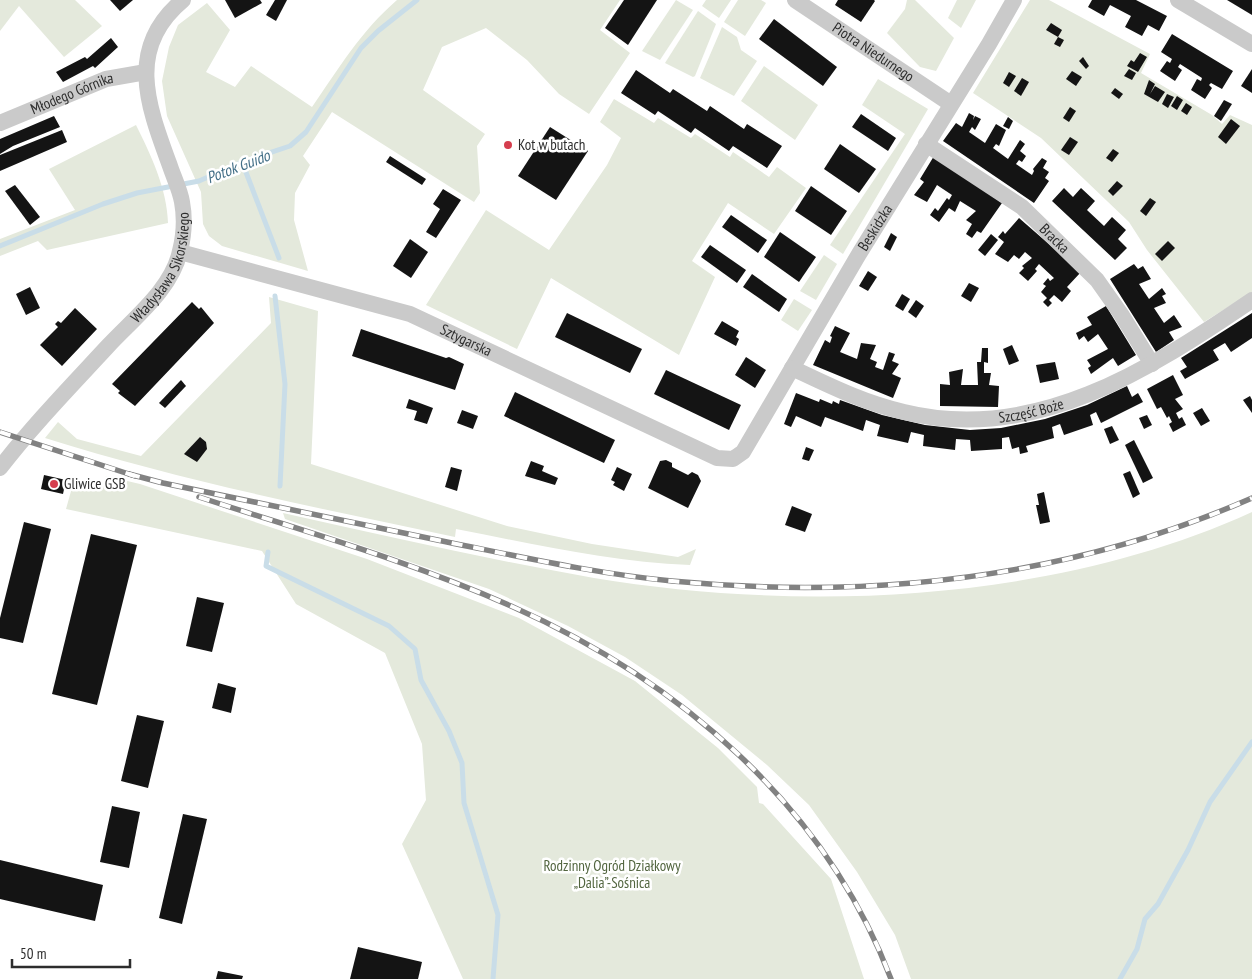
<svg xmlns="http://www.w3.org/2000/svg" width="1252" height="979" font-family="'PT Sans Narrow',sans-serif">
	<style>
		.green { fill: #e4e9dc }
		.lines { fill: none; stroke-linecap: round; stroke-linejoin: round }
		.stream { stroke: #c9dde8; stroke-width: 5 }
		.building { fill: #141414 }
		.minor { stroke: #cacaca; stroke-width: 16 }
		.rail-casing { stroke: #828282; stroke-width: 5.5 }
		.rail { stroke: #fff; stroke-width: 4; stroke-dasharray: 11; stroke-linecap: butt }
		.poi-dot { fill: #d53e4e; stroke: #fff; stroke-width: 2 }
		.labels { text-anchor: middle; stroke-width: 5; stroke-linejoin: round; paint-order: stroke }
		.street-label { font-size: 15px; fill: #2d2d2d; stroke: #fff }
		.poi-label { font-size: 15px; fill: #2d2d2d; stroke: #fff; text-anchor: start }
		.park-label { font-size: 15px; fill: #52653f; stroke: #fff }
		.water-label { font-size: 16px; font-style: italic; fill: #436f87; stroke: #fff }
	</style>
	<rect width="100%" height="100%" fill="#fff"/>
	<g class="green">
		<path d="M0 0H75L102 26 64 57 19 6 0 31Z"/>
		<path d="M397 0H620L600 30 630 53 589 114 559 94 527 60 486 28 442 47 423 90 485 134 477 146 480 193 474 202 332 112 303 156 310 165 295 193 294 220 308 271 222 246 209 236 203 224 201 192 167 116 162 81 169 47 178 25 207 3 230 30 206 72 235 87 251 66 312 107C339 68 361 31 397 0Z"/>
		<path d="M676 0 693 10 660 60 642 51Z"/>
		<path d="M706 0H731L719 18 702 6Z"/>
		<path d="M738 0H761L766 3 745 36 724 22Z"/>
		<path d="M907 0H915L954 38 936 71 920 67 887 33 905 9Z"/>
		<path d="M957 0H976L961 28 948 18Z"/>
		<path d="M1030 0H1049L1150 54 1141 73 1212 115 1222 124 1230 115 1252 125V292L1204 322 1147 250 1129 222 1041 138 973 93Z"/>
		<path d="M698 11 716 24 695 76 693 77 665 63Z"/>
		<path d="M722 27 737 37 741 50 757 61 734 96 700 78Z"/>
		<path d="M764 66 818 105 795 140 741 101Z"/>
		<path d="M878 79 928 109 843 254 830 245 905 134 862 105Z"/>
		<path d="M614 99 654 123 658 118 691 138 695 134 730 157 733 152 769 177 777 167 806 188 774 234 728 203 692 261 715 277 679 355 551 278 517 349 426 305 486 210 549 250 607 165 621 138 600 122Z"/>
		<path d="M136 125C151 155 167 189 168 223L47 250 38 241 0 256V239L75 210 49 169Z"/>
		<path d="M824 255 837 264 816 300 800 291Z"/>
		<path d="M269 297 318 311 311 464 507 526 592 544 678 557 696 549 690 565C611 562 534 544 456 529L455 537C317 508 179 480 45 438L58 422 77 439 141 456 271 323Z"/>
		<path d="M794 299 812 310 798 331 781 320Z"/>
		<path d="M106 476 140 484 367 559 519 618 635 681 718 748 757 787 759 803 763 804 831 879 864 979H463L402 844 426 800 422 744 385 653 296 604 262 551 66 509 73 484 103 489Z"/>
		<path d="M1252 512V979H911L895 935 857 872 809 805 767 765 682 695 625 657 568 626 489 589 285 519 283 513C387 536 490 560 594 578 806 613 1055 602 1252 512Z"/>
	</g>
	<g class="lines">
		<g class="stream">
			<path d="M242 162 279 258"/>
			<path d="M0 246 103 204 137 193 199 181 242 162 290 146 306 132 361 48 378 31 417 0"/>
			<path d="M275 296 285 384 280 486"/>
			<path d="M268 552 266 566 389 626 415 649 421 680 449 731 462 763 464 803 498 915 493 979"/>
			<path d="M1120 979 1137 949 1145 919 1158 904 1188 850 1210 802 1252 742"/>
		</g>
	</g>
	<g class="building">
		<path d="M110 0H133L120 11Z"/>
		<path d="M225 0H260L262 3 235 18Z"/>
		<path d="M275 0H287L276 21 266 15Z"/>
		<path d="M624 0H657L628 45 605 28Z"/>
		<path d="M838 0H874L875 1 861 22 835 5Z"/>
		<path d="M1092 0H1136L1167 16 1159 31 1148 25 1142 36 1125 27 1131 16 1110 5 1104 16 1088 7Z"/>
		<path d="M1227 0H1252V15Z"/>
		<path d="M774 19 837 67 823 86 759 39Z"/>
		<path d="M1051 23 1062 30 1058 37 1046 30Z"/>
		<path d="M1172 34 1233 71 1222 89 1211 83 1209 85 1212 88 1205 99 1191 90 1197 79 1201 81 1202 78 1180 64 1178 67 1182 70 1175 81 1160 71 1167 61 1170 63 1172 59 1161 52Z"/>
		<path d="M1058 37 1064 40 1060 47 1054 44Z"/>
		<path d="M111 38 118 47 95 68 93 66 63 82 56 72 85 57 87 59Z"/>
		<path d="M1140 53 1147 57 1138 72 1127 66 1131 60 1134 62Z"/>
		<path d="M1083 57 1089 66 1086 69 1079 61Z"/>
		<path d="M1129 69 1136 73 1132 80 1124 76Z"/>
		<path d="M1252 69V93L1241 86Z"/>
		<path d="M636 70 670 93 673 89 707 111 710 106 744 129 747 124 782 146 767 168 733 146 729 151 695 128 691 133 658 111 655 115 621 93Z"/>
		<path d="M1072 71 1082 77 1076 86 1066 79Z"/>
		<path d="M1009 72 1016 76 1009 87 1003 83Z"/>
		<path d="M1022 78 1029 82 1021 96 1014 91Z"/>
		<path d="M1149 80 1155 84 1150 94 1155 86 1165 92 1158 102 1144 94Z"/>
		<path d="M1115 88 1123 94 1119 99 1111 93Z"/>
		<path d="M1167 94 1174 97 1168 108 1162 104Z"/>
		<path d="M1177 96 1183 100 1177 110 1171 106Z"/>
		<path d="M1224 100 1232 104 1221 121 1214 116Z"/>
		<path d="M1186 103 1192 107 1187 115 1181 111Z"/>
		<path d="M1070 107 1076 111 1069 122 1063 118Z"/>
		<path d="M969 113 974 116 973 120 975 116 981 119 975 130 972 127 969 132 985 143 996 124 1006 130 999 146 996 144 993 148 1008 159 1020 140 1025 144 1020 151 1026 156 1022 162 1019 160 1016 164 1032 175 1034 171 1033 169 1042 158 1047 161 1043 168 1049 172 1045 178 1049 181 1034 203 943 141 956 123 962 127Z"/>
		<path d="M861 114 896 138 888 151 852 127Z"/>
		<path d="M54 116 60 127 13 146 0 154V139Z"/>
		<path d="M1008 117 1013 121 1009 129 1003 126Z"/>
		<path d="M1231 119 1240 126 1226 144 1218 137Z"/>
		<path d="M550 127 588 151 556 200 518 176Z"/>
		<path d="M62 130 67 142 0 171V155Z"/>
		<path d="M1070 137 1078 142 1069 155 1061 150Z"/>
		<path d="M840 144 876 169 859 193 824 169Z"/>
		<path d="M1113 149 1119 153 1112 162 1106 158Z"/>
		<path d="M390 156 426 179 422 185 386 162Z"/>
		<path d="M934 156 1002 203 981 233 977 231 972 238 966 234 972 224 966 220 976 211 960 201 955 212 949 208 939 222 930 215 935 208 938 211 947 198 949 200 952 195 937 185 927 202 914 195 924 182 920 179Z"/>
		<path d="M1117 181 1123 186 1113 196 1108 191Z"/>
		<path d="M15 185 40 217 30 225 5 191Z"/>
		<path d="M811 186 847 211 831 235 795 211Z"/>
		<path d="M1064 188 1073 197 1081 188 1095 201 1087 210 1104 226 1112 217 1126 230 1118 239 1127 248 1115 260 1052 201Z"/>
		<path d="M443 189 461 200 436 238 426 232 440 209 433 204Z"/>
		<path d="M1150 198 1156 202 1146 216 1140 211Z"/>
		<path d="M731 215 767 240 758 253 722 227Z"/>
		<path d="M1019 218 1081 272 1067 287 1071 291 1062 302 1054 295 1049 300 1052 303 1048 307 1043 302 1047 298 1041 292 1046 286 1043 284 1048 278 1050 281 1054 278 1039 264 1035 269 1037 271 1028 281 1019 273 1024 268 1022 266 1032 258 1025 252 1019 259 1014 255 1008 262 995 254 1004 242 998 237 1003 231 1005 234Z"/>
		<path d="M780 232 816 257 799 282 764 257Z"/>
		<path d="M891 233 897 237 890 251 884 247Z"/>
		<path d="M991 234 998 240 985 256 978 250Z"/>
		<path d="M410 239 428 252 411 278 393 266Z"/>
		<path d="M1168 241 1175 248 1162 261 1155 254Z"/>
		<path d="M710 245 746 270 737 283 701 257Z"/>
		<path d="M1134 264 1138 269 1143 266 1151 279 1139 284 1149 299 1162 288 1166 294 1162 296 1166 303 1154 308 1164 323 1174 315 1182 327 1169 332 1174 340 1156 352 1110 279Z"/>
		<path d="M868 271 877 277 868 291 859 286Z"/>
		<path d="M752 274 787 299 779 312 743 287Z"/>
		<path d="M969 283 979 288 971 302 961 296Z"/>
		<path d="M30 287 40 308 26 315 16 294Z"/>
		<path d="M902 294 910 299 903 311 895 306Z"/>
		<path d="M916 300 924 306 916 318 908 312Z"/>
		<path d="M192 302 199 309 201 307 214 323 135 406 118 393 120 391 112 384Z"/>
		<path d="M1106 306 1136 355 1118 366 1113 358 1091 374 1088 368 1091 366 1087 360 1108 349 1098 334 1088 342 1084 336 1079 340 1076 333 1092 325 1087 317Z"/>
		<path d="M75 308 97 329 62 366 40 345 58 327 55 324 58 321 61 323Z"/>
		<path d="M567 313 642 349 630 373 555 337Z"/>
		<path d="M1252 313V338L1231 352 1225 343 1213 350 1219 360 1185 379 1180 371 1187 367 1181 358Z"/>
		<path d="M722 321 739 331 736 337 739 339 736 346 714 334Z"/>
		<path d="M835 326 850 333 840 352 857 359 861 343 876 345 870 359 877 362 875 367 883 370 889 352 895 354 892 361 899 364 892 374 901 378 893 398 813 365 825 340 830 343 832 337 830 336Z"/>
		<path d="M361 329 446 358 449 357 464 364 455 390 352 356Z"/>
		<path d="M1012 345 1019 361 1009 365 1003 349Z"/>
		<path d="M982 348H988V363L984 362V373H991L989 385 999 386 998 407 940 406V384L950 385 949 372 963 369 961 385H978L977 362H981Z"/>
		<path d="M746 357 766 370 755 388 735 375Z"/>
		<path d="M1055 362 1059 379 1040 383 1036 365Z"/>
		<path d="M666 370 741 405 729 430 654 394Z"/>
		<path d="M1173 375 1183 395 1175 399 1183 409 1176 413 1179 419 1182 417 1186 425 1173 432 1169 424 1172 422 1169 416 1167 418 1161 407 1157 409 1147 389Z"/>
		<path d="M181 380 186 386 165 408 159 403Z"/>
		<path d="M1127 386 1132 397 1138 393 1143 402 1101 423 1096 412 1090 415 1093 425 1064 435 1060 424 1052 427 1054 438 1026 446 1028 452 1020 454 1019 447 1012 449 1009 437 1002 438V449L971 451 970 440 956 439 955 450 923 446 924 435 911 432 908 443 877 436 880 425 866 420 863 431 825 417 821 427 796 416 791 427 784 424 796 393 819 402 820 399 832 404 833 401 839 404 840 400 882 415 925 425 970 430 1001 428 1045 419 1087 405Z"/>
		<path d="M515 392 615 440 604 463 504 416Z"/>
		<path d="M1250 396 1252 400V413L1243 400Z"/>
		<path d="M409 399 433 408 427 424 414 420 417 411 406 408Z"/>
		<path d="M1202 408 1210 421 1201 426 1193 413Z"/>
		<path d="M462 410 478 416 473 429 457 423Z"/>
		<path d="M1147 415 1152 425 1144 429 1139 418Z"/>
		<path d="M1112 426 1119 440 1110 444 1104 429Z"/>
		<path d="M200 437 206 442 207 449 197 462 184 454Z"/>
		<path d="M1134 440 1153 478 1143 483 1125 445Z"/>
		<path d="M806 447 814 450 809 461 802 459Z"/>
		<path d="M666 460 672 463V467L688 475 692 472 698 475 701 481 688 508 648 488 660 461Z"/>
		<path d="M531 461 544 466 542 471 558 478 555 485 525 476Z"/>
		<path d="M451 467 462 470 457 491 445 487Z"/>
		<path d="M617 467 632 474 624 491 613 485 615 482 611 480Z"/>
		<path d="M1130 471 1140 494 1133 498 1123 474Z"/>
		<path d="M44 475 66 480 63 494 41 489Z"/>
		<path d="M1044 492 1050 522 1040 524 1036 505H1039L1037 494Z"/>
		<path d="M792 506 812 514 805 532 785 525Z"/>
		<path d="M24 522 51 529 23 643 0 638V618Z"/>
		<path d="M91 534 137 545 97 705 52 694Z"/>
		<path d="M197 597 224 603 212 652 186 646Z"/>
		<path d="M218 683 236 688 231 713 212 708Z"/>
		<path d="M137 715 164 721 148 788 121 781Z"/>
		<path d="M112 806 140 812 129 868 100 862Z"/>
		<path d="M183 814 207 819 182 924 159 918Z"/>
		<path d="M0 860 103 885 95 921 0 899Z"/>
		<path d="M358 947 422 962 418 979H350Z"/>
		<path d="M218 971 243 976 242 979H216Z"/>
	</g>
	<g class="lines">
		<g class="minor">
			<path id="s1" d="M795 0 951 104"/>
			<path d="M1178 0 1252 44"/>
			<path id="s2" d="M0 123 106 79 146 72"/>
			<path id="s3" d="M926 144 1022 207 1097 280 1121 314 1152 364"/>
			<path id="s4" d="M180 252 410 314 717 458 733 459 743 452 859 254 989 44 1014 0"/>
			<path id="s5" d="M792 368C828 385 864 403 904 412 1034 444 1149 370 1252 300"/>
			<path id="s6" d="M0 468C33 425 71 386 108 346 134 318 172 289 180 251 184 235 185 218 182 202 180 190 174 178 170 166 148 106 125 48 183 0"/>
		</g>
		<defs>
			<g id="rail">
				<path d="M0 432 135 476"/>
				<path d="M129 474 163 483C257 503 352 522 447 542 522 557 597 574 672 581 872 600 1067 579 1252 498"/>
				<path d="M199 497C303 531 410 561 511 606 678 680 825 805 891 979"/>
			</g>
		</defs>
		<use href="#rail" class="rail-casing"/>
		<use href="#rail" class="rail"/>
	</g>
	<g class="poi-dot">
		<circle cx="508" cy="145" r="5"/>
		<circle cx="54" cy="484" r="5"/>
	</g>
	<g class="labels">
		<g class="street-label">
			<text dy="5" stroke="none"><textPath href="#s1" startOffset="94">Piotra Niedurnego</textPath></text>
			<text dy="5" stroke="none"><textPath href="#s2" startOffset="78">Młodego Górnika</textPath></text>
			<text dy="5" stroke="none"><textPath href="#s4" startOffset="866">Beskidzka</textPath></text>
			<text dy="5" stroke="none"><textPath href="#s3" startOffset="160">Bracka</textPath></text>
			<text dy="5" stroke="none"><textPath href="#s6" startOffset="261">Władysława Sikorskiego</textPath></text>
			<text dy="5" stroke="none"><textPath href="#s4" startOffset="300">Sztygarska</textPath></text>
			<text dy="5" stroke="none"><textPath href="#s5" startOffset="249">Szczęść Boże</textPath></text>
		</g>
		<g class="poi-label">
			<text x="518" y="150">Kot w butach</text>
			<text x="64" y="489">Gliwice GSB</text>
		</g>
		<g class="park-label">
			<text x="612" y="871">Rodzinny Ogród Działkowy<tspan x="612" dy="17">„Dalia”-Sośnica</tspan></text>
		</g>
		<g class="water-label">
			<text transform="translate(238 166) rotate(-21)" y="6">Potok Guido</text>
		</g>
	</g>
	<path d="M12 959v8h118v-8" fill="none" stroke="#2d2d2d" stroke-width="2.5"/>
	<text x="20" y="959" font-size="15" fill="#2d2d2d" stroke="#ffffff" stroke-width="4" paint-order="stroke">50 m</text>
</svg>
